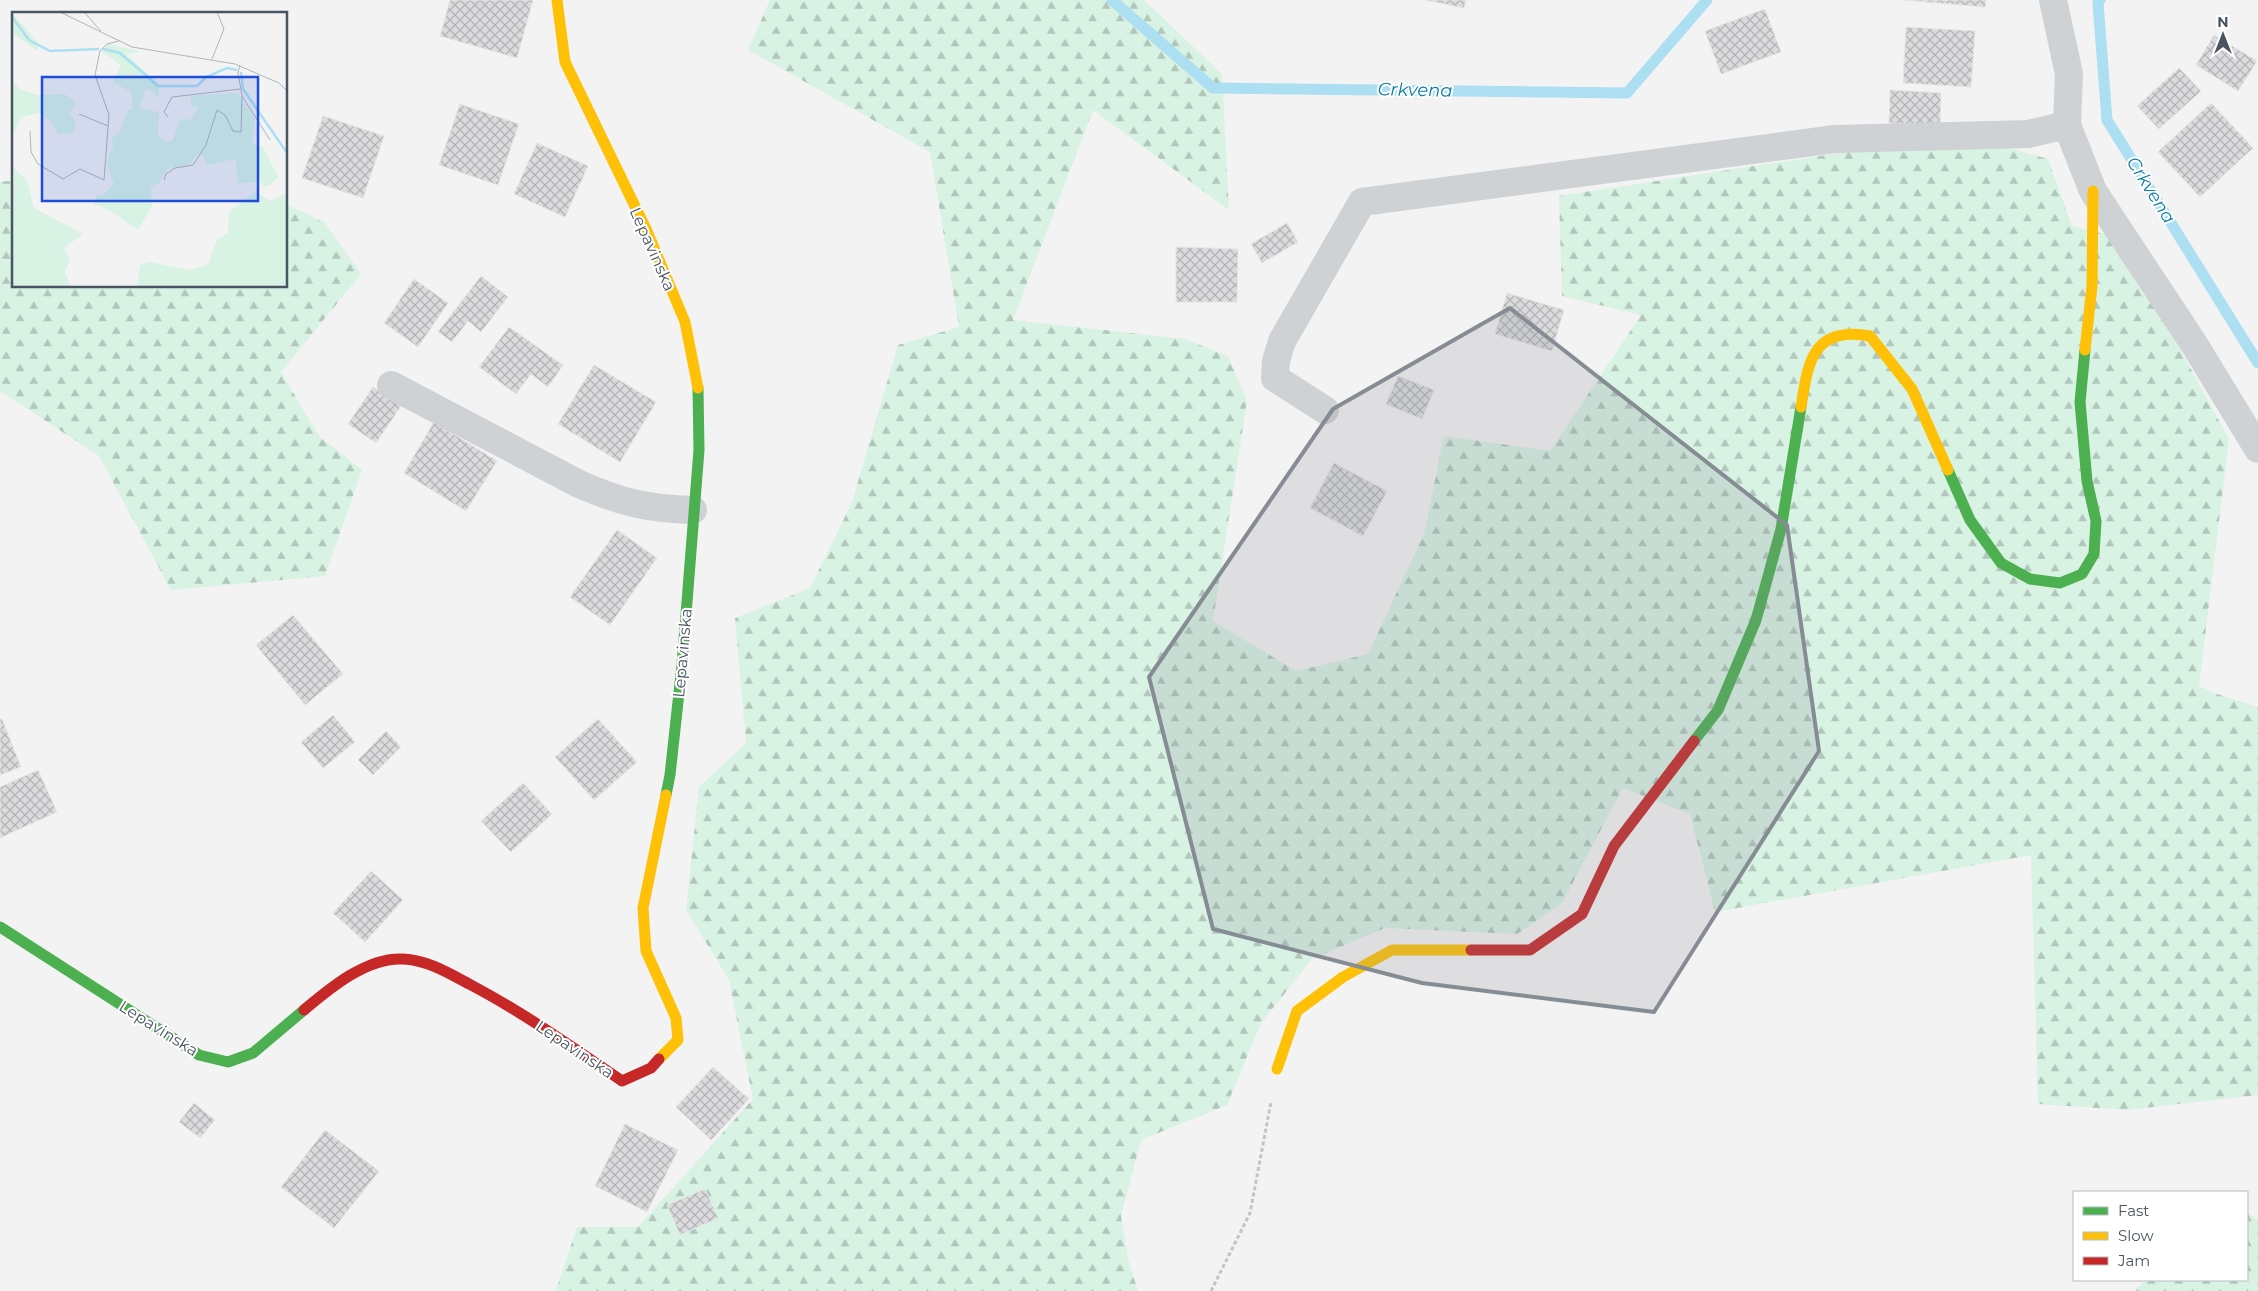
<svg xmlns="http://www.w3.org/2000/svg" width="2258" height="1291" font-family="Montserrat,sans-serif">
	<style>
		.forest { fill: url(#forest-firs) }
		.lines { fill: none; stroke-linecap: round; stroke-linejoin: round }
		.stream { stroke: #acdff1; stroke-width: 11 }
		.building { fill: url(#building-cross-hatch); stroke: #e5e5e6 }
		.path { stroke: #bcc8c5; stroke-width: 3; stroke-dasharray: 4 2.5; stroke-linecap: butt }
		.street { stroke: #cfd2d4; stroke-width: 28 }
		.fast { stroke: #4caf50; stroke-width: 11 }
		.slow { stroke: #ffc107; stroke-width: 11 }
		.jam { stroke: #c62828; stroke-width: 11 }
		.marked { fill: #858c94; fill-opacity: 0.2; stroke: #858c94; stroke-width: 4; stroke-linejoin: round }
		.labels { text-anchor: middle; stroke-width: 4; stroke-linejoin: round; paint-order: stroke }
		.street-label { font-size: 16px; fill: #495561; stroke: #fff }
		.water-label { font-size: 18px; font-style: italic; fill: #087ea6; stroke: #fff }
		.inset-river { fill: none; stroke: #acdff1; stroke-width: 2.5 }
		.inset-road { fill: none; stroke: #b0b4b9; stroke-width: 1 }
		.view { fill: #1d4ed8; fill-opacity: 0.15; stroke: #1d4ed8; stroke-width: 2.5 }
		.inset-edge { fill: none; stroke: #495561; stroke-width: 2.5 }
	</style>
	<defs>
		<pattern id="forest-firs" width="22" height="20" patternUnits="userSpaceOnUse" patternTransform="scale(1.25)"><rect width="22" height="20" fill="#d8f2e3"/><path d="M5 1l3.5 6h-7zM16 11l3.5 6h-7z" fill="#b1c7bb"/></pattern>
		<pattern id="building-cross-hatch" width="8" height="8" patternUnits="userSpaceOnUse" patternTransform="scale(1.25)"><rect width="8" height="8" fill="#dbdbdd"/><path d="M0 0l8 8M0 8l8-8" fill="none" stroke="#b4b4b7"/></pattern>
	</defs>
	<rect width="100%" height="100%" fill="#f4f3f3"/>
	<g class="forest">
		<path d="M770 0H1144L1222 74 1229 210 1093 110 1013 320 1185 339 1228 356 1247 401 1213 621 1296 671 1368 654 1424 534 1444 436 1550 451 1641 315 1562 296 1559 196 1885 146 1999 145 2048 159 2072 226 2113 236 2146 287 2229 439 2199 686 2217 694 2258 707V1095L2127 1110 2038 1104 2031 855 1715 912 1690 814 1623 788 1562 903 1517 934 1385 928 1312 959 1261 1023 1227 1105 1141 1140 1121 1216 1129 1263 1138 1291H556L577 1227H638L753 1099 729 980 686 910 699 787 746 743 735 618 810 588 852 502 898 345 959 327 930 152 748 50Z"/>
		<path d="M14 180V286H286V204L325 223 361 274 281 372 319 436 362 470 325 576 171 590 99 456 0 391V182Z"/>
		<path d="M2247 1213 2258 1220V1291H2134L2146 1280H2247Z"/>
	</g>
	<g class="lines">
		<g class="stream">
			<path d="M1112 0 1213 88 1627 93 1707 0"/>
			<path d="M2100 0 2098 3 2107 120 2258 363"/>
		</g>
	</g>
	<g class="building">
		<path d="M450 0H533L517 58 440 36Z"/>
		<path d="M1425 0H1466L1464 8Z"/>
		<path d="M1903 0H1986L1985 7Z"/>
		<path d="M1765 9 1781 52 1721 74 1705 31Z"/>
		<path d="M1906 27 1975 31 1971 87 1903 83Z"/>
		<path d="M2214 35 2257 61 2238 91 2196 65Z"/>
		<path d="M2179 68 2201 91 2159 129 2137 106Z"/>
		<path d="M1890 90 1941 93 1940 125 1889 123Z"/>
		<path d="M2211 103 2253 148 2200 197 2158 152Z"/>
		<path d="M460 104 519 124 498 185 439 165Z"/>
		<path d="M323 116 384 136 363 198 302 178Z"/>
		<path d="M537 143 588 166 565 217 514 194Z"/>
		<path d="M1287 223 1298 242 1262 263 1251 244Z"/>
		<path d="M1176 247 1238 249 1237 302H1176Z"/>
		<path d="M481 276 508 297 481 332 468 321 452 342 438 332Z"/>
		<path d="M414 279 448 303 418 347 384 323Z"/>
		<path d="M1507 293 1564 310 1552 351 1495 334Z"/>
		<path d="M509 327 563 365 548 387 531 374 516 394 479 367Z"/>
		<path d="M594 365 656 402 620 462 558 424Z"/>
		<path d="M1398 376 1434 390 1422 419 1386 404Z"/>
		<path d="M373 387 401 406 376 443 348 424Z"/>
		<path d="M434 422 497 461 466 511 404 473Z"/>
		<path d="M1334 463 1387 491 1363 536 1310 508Z"/>
		<path d="M617 530 657 558 610 625 570 597Z"/>
		<path d="M293 615 343 674 305 705 256 645Z"/>
		<path d="M333 715 355 742 323 768 301 742Z"/>
		<path d="M0 719H2L21 767 0 775Z"/>
		<path d="M598 719 637 762 594 800 555 757Z"/>
		<path d="M386 731 401 747 373 775 358 760Z"/>
		<path d="M38 770 57 812 0 838V787Z"/>
		<path d="M523 783 552 814 511 852 481 821Z"/>
		<path d="M371 871 403 900 365 942 333 913Z"/>
		<path d="M713 1067 749 1099 711 1140 676 1107Z"/>
		<path d="M194 1103 215 1120 200 1138 179 1122Z"/>
		<path d="M625 1124 678 1150 647 1212 595 1186Z"/>
		<path d="M325 1130 379 1171 334 1228 281 1187Z"/>
		<path d="M705 1189 718 1218 680 1235 667 1205Z"/>
	</g>
	<g class="lines">
		<path class="path" d="M1211 1291 1250 1213 1271 1102"/>
		<g class="street">
			<path d="M2053 0 2069 74 2067 125 2093 191 2194 344 2258 449"/>
			<path d="M391 385 579 484C620 502 648 509 693 510"/>
			<path d="M1325 410 1275 378 1276 361 1282 341 1362 202 1835 139 2028 134 2067 125"/>
		</g>
		<g class="fast">
			<path d="M1948 470 1970 520 2001 563 2030 579 2060 583 2082 574 2094 554 2096 521 2087 481 2080 402 2085 350"/>
			<path d="M1694 741 1718 710 1756 620 1781 529 1801 407"/>
			<path d="M666 795 670 775 682 665 699 450 698 388"/>
			<path d="M0 927 199 1055 228 1062 253 1053 304 1010"/>
		</g>
		<g class="slow">
			<path d="M557 0 565 62 647 231 685 322 698 388"/>
			<path d="M2085 350 2092 286 2093 191"/>
			<path d="M1801 407C1808 361 1813 326 1870 336L1912 389 1948 470"/>
			<path d="M659 1059 678 1040 676 1018 646 951 643 908 666 795"/>
			<path d="M1277 1069 1297 1011 1343 977 1392 950H1471"/>
		</g>
		<g class="jam">
			<path d="M1471 950H1530L1582 914 1614 846 1694 741"/>
			<path d="M304 1010C330 988 367 957 403 959 428 960 450 974 471 985 524 1013 572 1047 622 1081L651 1068 659 1059"/>
		</g>
	</g>
	<path class="marked" d="M1510 308 1787 525 1819 751 1654 1012 1422 983 1213 929 1149 677 1333 409Z"/>
	<g class="labels">
		<g class="street-label">
			<text transform="translate(653 249) rotate(66)" y="6">Lepavinska</text>
			<text transform="translate(682 653) rotate(-85)" y="6">Lepavinska</text>
			<text transform="translate(159 1028) rotate(32)" y="6">Lepavinska</text>
			<text transform="translate(575 1049) rotate(34)" y="6">Lepavinska</text>
		</g>
		<g class="water-label">
			<text transform="translate(1415 90) rotate(1)" y="6">Crkvena</text>
			<text transform="translate(2151 190) rotate(58)" y="6">Crkvena</text>
		</g>
	</g>
	<g transform="translate(12 12)">
		<rect width="275" height="275" fill="#f4f3f3"/>
		<path d="M0 1 27 32 25 39 0 21ZM97 32 130 40 114 42 147 72V86L134 76 127 96 147 100 146 125 154 130 161 128 168 107 178 108 187 96 179 94V84L226 81 243 107 240 131 251 135 266 165 257 174H251L249 170 225 171 224 147 194 153 191 143 185 141 179 152 155 157 147 171 139 175 140 194 126 218 97 198 82 192 85 183H91L102 171 95 153 97 141 101 136 100 125 107 122 116 98 121 97 119 80 101 70 109 53 89 39ZM0 69 8 77 26 83 52 82 61 87 64 92 57 101 64 110 61 121 46 122 39 109 27 101 9 105 0 124ZM2 156 15 169 22 196 71 222 52 236 58 247 53 260 59 275H0ZM243 180 259 189 275 181V275H125L128 253 137 250 177 258 196 253 204 229 216 221 217 200Z" fill="#d8f2e3"/>
		<path class="inset-river" d="M0 5 17 28 38 39 87 37M91 37 108 41 146 74H185L194 65 215 56 225 58M229 60 231 77 275 141"/>
		<path class="inset-road" d="M48 0 120 35 223 52 267 71 275 79M72 0 89 19M200 47 212 17 205 0M228 53 226 61 230 84 258 128M67 102 96 114M156 105 152 100 160 85 228 77M18 119 19 140 26 152 51 167 68 157 92 168 97 103 83 63 88 39 95 32 107 29M152 168 154 162 163 156 181 153 194 133 205 98 213 103 221 119 229 120 230 84"/>
		<path class="view" d="M30 65H246V189H30Z"/>
		<rect width="275" height="275" class="inset-edge"/>
	</g>
	<rect x="2073" y="1191" width="175" height="90" fill="#ffffff" stroke="#b6bbc0"/>
	<rect x="2083" y="1207" width="25" height="8" fill="#4caf50" stroke="#b6bbc0"/>
	<text x="2118" y="1216" font-size="15" fill="#495561">Fast</text>
	<rect x="2083" y="1232" width="25" height="8" fill="#ffc107" stroke="#b6bbc0"/>
	<text x="2118" y="1241" font-size="15" fill="#495561">Slow</text>
	<rect x="2083" y="1257" width="25" height="8" fill="#c62828" stroke="#b6bbc0"/>
	<text x="2118" y="1266" font-size="15" fill="#495561">Jam</text>
	<g transform="translate(2223 35)" stroke="#ffffff" stroke-width="4" paint-order="stroke">
	<path d="M0-4L9 19L0 12L-9 19Z" fill="#495561"/>
	<text y="-8" font-size="14" font-weight="bold" text-anchor="middle" fill="#495561">N</text>
	</g>
</svg>
